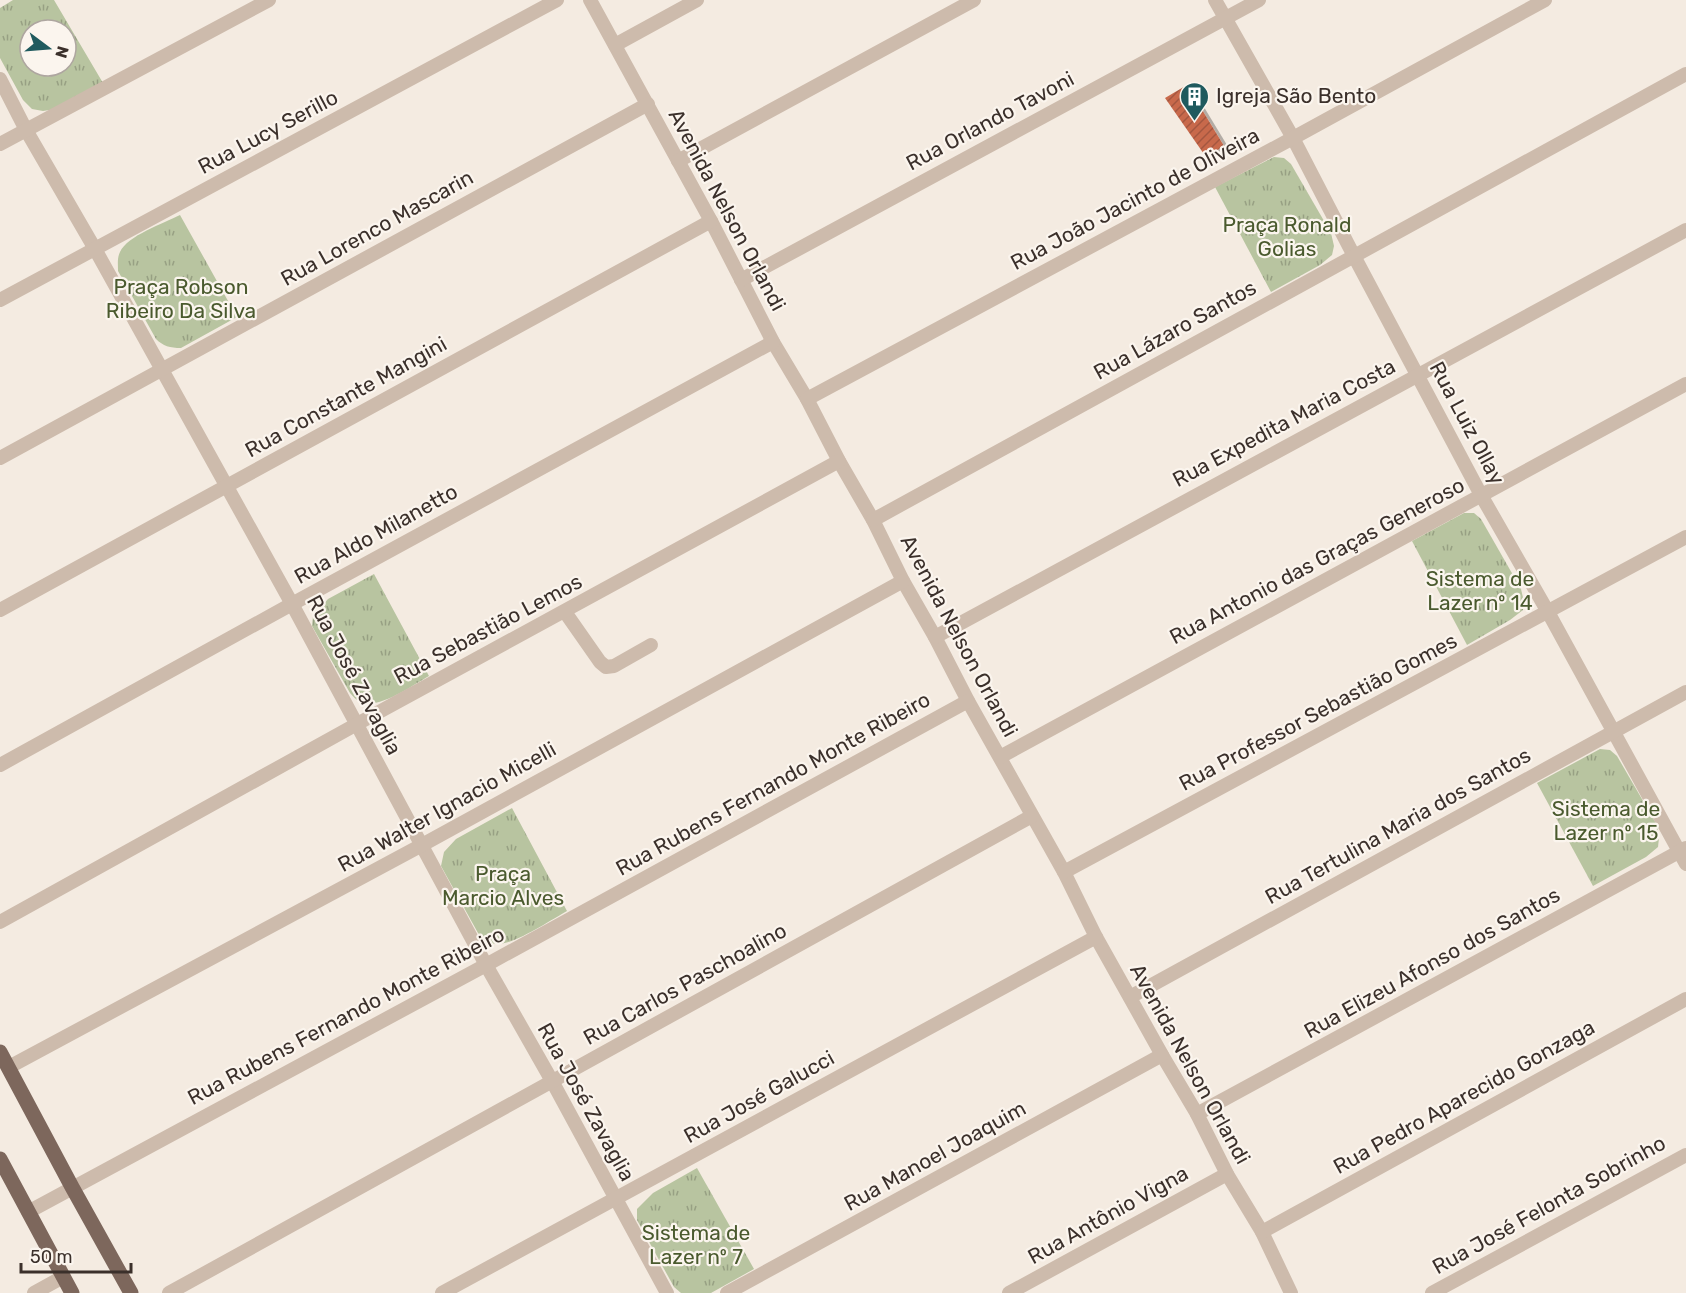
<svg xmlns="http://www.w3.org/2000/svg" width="1686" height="1293" font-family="Rubik,sans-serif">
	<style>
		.park { fill: url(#park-tufts); fill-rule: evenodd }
		.building { fill: url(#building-hatch); filter: url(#shadow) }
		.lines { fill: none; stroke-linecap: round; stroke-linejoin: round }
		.minor { stroke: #cdbbac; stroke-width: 14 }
		.major { stroke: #7d675c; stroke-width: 15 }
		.labels { text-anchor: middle; stroke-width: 4.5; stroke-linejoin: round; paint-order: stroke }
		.poi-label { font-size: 21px; fill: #3b302b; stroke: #fbf5ee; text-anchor: start }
		.street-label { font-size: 21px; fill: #3b302b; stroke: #fbf5ee }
		.park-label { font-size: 21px; fill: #4a5a2e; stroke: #fbf5ee }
	</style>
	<defs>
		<pattern id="park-tufts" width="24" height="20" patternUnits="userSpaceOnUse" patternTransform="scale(1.5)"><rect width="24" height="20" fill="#b8c4a0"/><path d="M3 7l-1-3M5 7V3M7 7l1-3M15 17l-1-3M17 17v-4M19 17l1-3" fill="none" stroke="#97a083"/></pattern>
		<pattern id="building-hatch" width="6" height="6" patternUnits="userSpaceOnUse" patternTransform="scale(1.5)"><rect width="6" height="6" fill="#c8694b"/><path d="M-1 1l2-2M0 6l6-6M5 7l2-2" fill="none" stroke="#a4573f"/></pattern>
		<filter id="shadow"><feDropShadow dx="6" dy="4" stdDeviation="0" flood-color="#0004"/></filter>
	</defs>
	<rect width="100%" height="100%" fill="#f4ebe1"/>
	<g class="park">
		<path d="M13 0H54L103 83 56 109 43 111 32 109 23 100 0 58V8ZM30 30H66V66H30Z"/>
		<path d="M1274 157 1284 158 1291 164 1331 233 1334 246 1332 255 1320 265 1271 292 1215 187Z"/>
		<path d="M180 215 237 317 181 348C170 348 163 346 156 339L118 271C118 264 117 258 120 252 127 236 164 223 180 215Z"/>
		<path d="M1464 513H1474L1481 519 1521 589 1524 602 1523 610 1510 620 1467 645 1412 541Z"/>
		<path d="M374 574 429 676C413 685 379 710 360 702 356 700 353 696 350 693L312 626 313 616 328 599Z"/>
		<path d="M1600 749 1610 750 1617 756 1657 825 1659 838 1658 847 1646 857 1593 886 1537 783Z"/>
		<path d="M512 808 567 911C551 920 515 944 498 944 489 944 484 939 478 933L441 866 444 852 456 839Z"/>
		<path d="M697 1168 754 1269 711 1293H681L674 1287 637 1220V1209L653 1193Z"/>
	</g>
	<path class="building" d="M1187 85 1224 146 1206 157 1165 98Z"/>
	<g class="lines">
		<g class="minor">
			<path d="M590 0 711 221 773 342 807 399 839 461 873 520 903 581 935 637 968 701 1064 872 1096 937 1162 1055 1197 1114 1227 1174 1262 1232 1291 1293"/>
			<path d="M1215 0 1293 138 1354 256 1481 495 1548 612 1686 864"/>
			<path d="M615 45 697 0"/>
			<path d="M0 79 26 130 95 249 292 604 486 965 552 1081 667 1293"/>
			<path d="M0 144 269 0"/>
			<path d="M678 161 974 0"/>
			<path d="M741 280 1259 0"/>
			<path d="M0 300 557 0"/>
			<path d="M807 399 1293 138 1545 0"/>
			<path d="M0 458 648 104"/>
			<path d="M873 520 1686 74"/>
			<path d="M0 610 711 221"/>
			<path d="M565 612 600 662 606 667 614 666 651 645"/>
			<path d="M935 637 1686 230"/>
			<path d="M1000 757 1686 384"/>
			<path d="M0 765 292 604 773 342"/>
			<path d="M1064 872 1686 537"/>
			<path d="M0 922 357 724 839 461"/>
			<path d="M1130 997 1686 692"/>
			<path d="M9 1067 422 845 903 581"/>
			<path d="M1197 1114 1686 848"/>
			<path d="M28 1212 486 965 968 701"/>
			<path d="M1262 1232 1686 999"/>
			<path d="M34 1293 63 1277"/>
			<path d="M169 1293 1032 816"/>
			<path d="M442 1293 1096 937"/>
			<path d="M727 1293 1162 1055"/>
			<path d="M1009 1293 1227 1174"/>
			<path d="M1432 1293 1686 1155"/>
		</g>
		<g class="major">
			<path d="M0 1052 72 1187 131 1293"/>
			<path d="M0 1159 72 1293"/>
		</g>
	</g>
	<defs>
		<symbol id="building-pin" viewBox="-11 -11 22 30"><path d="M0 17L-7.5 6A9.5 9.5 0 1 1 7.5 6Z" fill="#1f5a5e" stroke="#fbf5ee"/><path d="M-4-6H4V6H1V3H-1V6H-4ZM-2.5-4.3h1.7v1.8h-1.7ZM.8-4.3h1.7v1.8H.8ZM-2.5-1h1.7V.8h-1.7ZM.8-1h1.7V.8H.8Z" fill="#fff"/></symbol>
	</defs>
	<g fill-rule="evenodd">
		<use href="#building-pin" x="1178" y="80" width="33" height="45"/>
	</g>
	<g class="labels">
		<g class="poi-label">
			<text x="1216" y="103">Igreja São Bento</text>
		</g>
		<g class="street-label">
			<text transform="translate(990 121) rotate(-28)" y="7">Rua Orlando Tavoni</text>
			<text transform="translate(268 132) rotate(-28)" y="7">Rua Lucy Serillo</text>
			<text transform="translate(1135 199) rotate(-28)" y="7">Rua João Jacinto de Oliveira</text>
			<text transform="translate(727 210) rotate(62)" y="7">Avenida Nelson Orlandi</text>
			<text transform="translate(377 228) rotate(-29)" y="7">Rua Lorenco Mascarin</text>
			<text transform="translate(1175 330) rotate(-29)" y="7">Rua Lázaro Santos</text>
			<text transform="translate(346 397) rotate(-29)" y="7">Rua Constante Mangini</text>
			<text transform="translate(1284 423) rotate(-28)" y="7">Rua Expedita Maria Costa</text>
			<text transform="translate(1467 423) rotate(62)" y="7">Rua Luiz Ollay</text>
			<text transform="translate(376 534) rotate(-29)" y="7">Rua Aldo Milanetto</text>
			<text transform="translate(1317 561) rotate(-28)" y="7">Rua Antonio das Graças Generoso</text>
			<text transform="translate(488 629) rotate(-28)" y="7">Rua Sebastião Lemos</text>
			<text transform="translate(959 636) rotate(62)" y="7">Avenida Nelson Orlandi</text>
			<text transform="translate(354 675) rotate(62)" y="7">Rua José Zavaglia</text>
			<text transform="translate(1318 712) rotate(-28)" y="7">Rua Professor Sebastião Gomes</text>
			<text transform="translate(773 784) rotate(-29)" y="7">Rua Rubens Fernando Monte Ribeiro</text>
			<text transform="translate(447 807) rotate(-29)" y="7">Rua Walter Ignacio Micelli</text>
			<text transform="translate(1398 826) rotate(-29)" y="7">Rua Tertulina Maria dos Santos</text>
			<text transform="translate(1432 963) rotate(-29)" y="7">Rua Elizeu Afonso dos Santos</text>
			<text transform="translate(685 984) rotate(-29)" y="7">Rua Carlos Paschoalino</text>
			<text transform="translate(346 1016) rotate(-28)" y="7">Rua Rubens Fernando Monte Ribeiro</text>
			<text transform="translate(1190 1064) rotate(61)" y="7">Avenida Nelson Orlandi</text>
			<text transform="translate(759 1097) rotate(-29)" y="7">Rua José Galucci</text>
			<text transform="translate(1464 1097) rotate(-29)" y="7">Rua Pedro Aparecido Gonzaga</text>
			<text transform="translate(586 1102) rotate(61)" y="7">Rua José Zavaglia</text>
			<text transform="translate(935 1156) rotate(-29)" y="7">Rua Manoel Joaquim</text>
			<text transform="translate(1549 1205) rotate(-29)" y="7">Rua José Felonta Sobrinho</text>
			<text transform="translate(1108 1215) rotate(-29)" y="7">Rua Antônio Vigna</text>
		</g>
		<g class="park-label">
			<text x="1287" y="232">Praça Ronald<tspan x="1287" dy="24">Golias</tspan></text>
			<text x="181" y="294">Praça Robson<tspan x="181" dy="24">Ribeiro Da Silva</tspan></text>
			<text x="1480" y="586">Sistema de<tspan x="1480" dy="24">Lazer nº 14</tspan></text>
			<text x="1606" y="816">Sistema de<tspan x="1606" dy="24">Lazer nº 15</tspan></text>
			<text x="503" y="881">Praça<tspan x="503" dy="24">Marcio Alves</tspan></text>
			<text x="696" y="1240">Sistema de<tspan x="696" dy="24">Lazer nº 7</tspan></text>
		</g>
	</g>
	<g transform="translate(48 48) rotate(106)"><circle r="28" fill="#fbf5ee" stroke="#aea6a0" stroke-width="1.5"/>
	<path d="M0-4.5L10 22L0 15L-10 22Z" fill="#1f5a5e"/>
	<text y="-9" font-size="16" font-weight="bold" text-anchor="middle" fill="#3b302b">N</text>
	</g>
	<path d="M21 1263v9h110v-9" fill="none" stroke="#3b302b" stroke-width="3"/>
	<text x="30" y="1263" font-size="18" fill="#3b302b" stroke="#fbf5ee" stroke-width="4.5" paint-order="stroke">50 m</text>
</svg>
